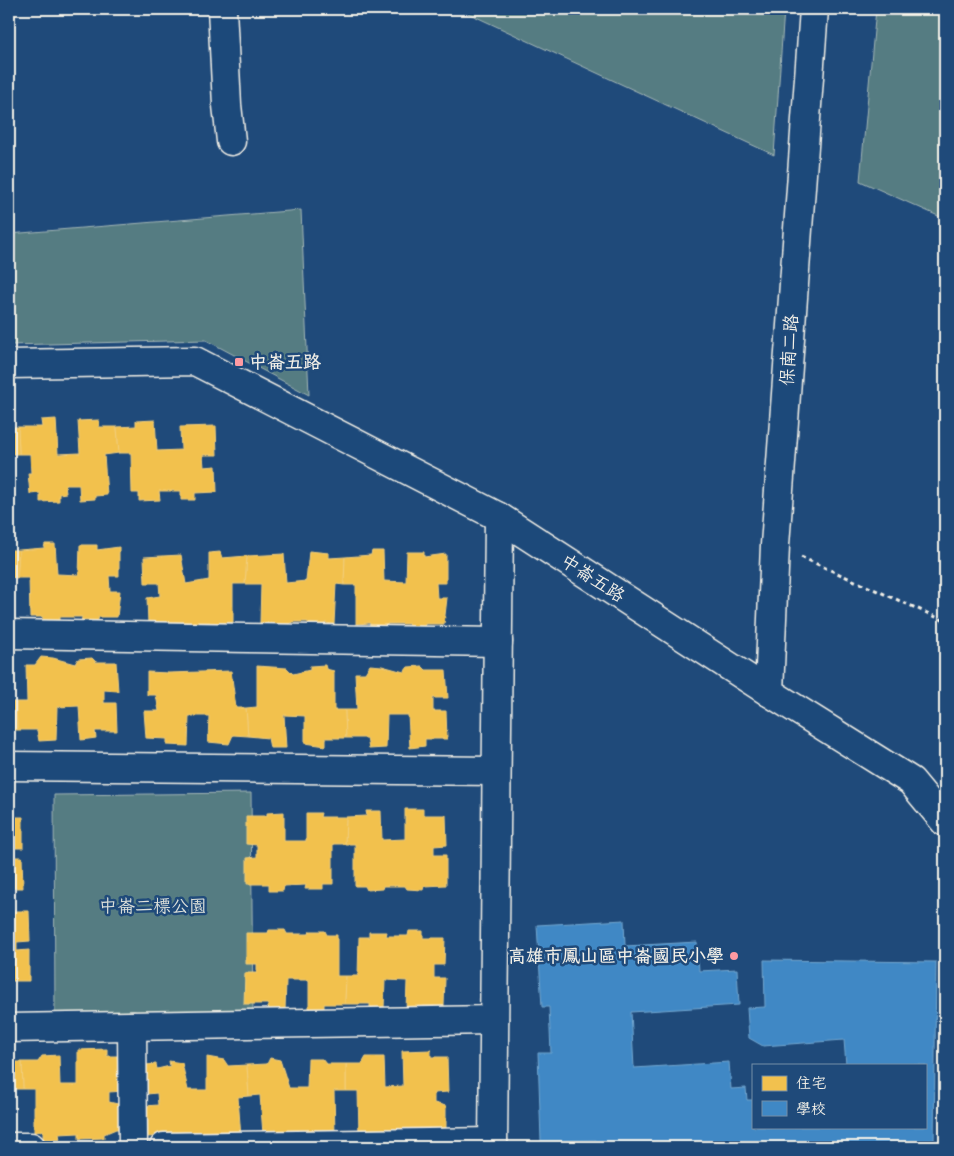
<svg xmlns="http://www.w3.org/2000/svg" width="954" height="1156" font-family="Caveat,'LXGW WenKai TC',sans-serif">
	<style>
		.green { fill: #547c82; stroke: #a4b6b5 }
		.homes { fill: #f2c14e; stroke: #f3cf7c }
		.schools { fill: #3f88c5; stroke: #75a8d0 }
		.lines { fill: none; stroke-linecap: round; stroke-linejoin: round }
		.minor-casing { stroke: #f4f1e8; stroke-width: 31 }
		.path { stroke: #f4f1e8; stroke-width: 3; stroke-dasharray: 4 4; stroke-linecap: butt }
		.minor { stroke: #1f4a7a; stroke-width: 28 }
		.poi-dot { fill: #ff9aa2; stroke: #1f4a7a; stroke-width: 2 }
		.labels { text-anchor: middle; stroke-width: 5; stroke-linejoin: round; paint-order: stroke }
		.street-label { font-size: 18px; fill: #f4f1e8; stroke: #1f4a7a }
		.poi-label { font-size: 18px; font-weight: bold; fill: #f4f1e8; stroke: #1f4a7a; text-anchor: start }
		.park-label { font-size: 18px; fill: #dcdfd9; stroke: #1f4a7a }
	</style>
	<rect width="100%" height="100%" fill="#1f4a7a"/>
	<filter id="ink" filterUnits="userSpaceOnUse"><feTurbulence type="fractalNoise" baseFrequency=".02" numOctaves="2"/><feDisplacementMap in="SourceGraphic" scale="10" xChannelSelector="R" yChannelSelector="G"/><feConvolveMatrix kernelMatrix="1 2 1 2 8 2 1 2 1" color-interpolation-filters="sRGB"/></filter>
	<g filter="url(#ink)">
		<g class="green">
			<path d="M459 9H784L774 155Z"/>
			<path d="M876 9H945V219L860 181Z"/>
			<path d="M301 210 309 395 206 340 9 345V234Z"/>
			<path d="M251 793 253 1018 55 1020 54 795Z"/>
		</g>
		<g class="homes">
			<path d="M56 419 58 454 80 453 78 421 99 420V427H117L119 453 104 455 107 495 95 496V499L80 500 79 485H65L66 493 59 494V501L40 502V493L30 494 28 473H31L30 454H19L18 427H42L41 420Z"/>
			<path d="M155 420 157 451 181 450 180 427 216 426 217 455H203L204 467 216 466 217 492 195 493V500H181V491H159L160 500 139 501V493H132L131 453H119L117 427 136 426V421Z"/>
			<path d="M9 427H18L19 454H9Z"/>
			<path d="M45 544H55L57 574 79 575 80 545H97V550L119 547V576H109L110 591H120L117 617H99L97 622 81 624 82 617H60V624H42L43 617H30L29 578H17L19 550 44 548Z"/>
			<path d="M9 550H19L17 578 9 577V581Z"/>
			<path d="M309 551 329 553V558L345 557 344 585 336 584 334 624 325 623 326 630H309L308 622H292L286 627 271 630 270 623H260L261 584H245L247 556 284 554 286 583 306 581Z"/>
			<path d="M372 551H383L384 581 406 582 407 552H424V557L446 554V583H436L437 598H447L444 624H425L424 629 408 631 409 624H387V631H369L370 623 356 624V585H344L345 557 371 555Z"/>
			<path d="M220 552 222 558 247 556 245 584H233V623H225L224 631 210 633V622L148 624 147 598 160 596 159 583H145L144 557 181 555 186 584 209 580V553Z"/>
			<path d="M41 657 53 658 75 664 78 659 92 658 96 662H116L118 691 104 690V703H116L117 731H95L96 738 81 740 79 706 57 707 56 740 39 741 37 730H17L16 702H27L26 665H35Z"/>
			<path d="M325 665 326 669 334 671V710H345L346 738H326V746L305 743V716L284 715 286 748H270L268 738 248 736 246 708 257 707V666L287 668 293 674 310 670V666Z"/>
			<path d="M370 665 382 666 404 672 408 667 422 666 426 670H446L448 698H433V711H446L447 739H425V746L410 748 408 715H387L386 748 369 749 367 738H346L345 710H357L355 673H365Z"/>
			<path d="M231 671 236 708H246L248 736 233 735 229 744 208 742 209 716H189L188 746 167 745V739L146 738 144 711H159L156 695H147V672L169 673Z"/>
			<path d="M9 702H16L17 730H9Z"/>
			<path d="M405 809H423V815H446L447 845 434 846V855H446V885L424 886 423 890 407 889 405 886H383L382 889 367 890 365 886H355V844H345L346 817 367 816 366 811H381L382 840 405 839Z"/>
			<path d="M284 812V841H306V813H321L320 817H346L345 844H333V884H323V889H305L306 885 284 886 283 891H269V884H247V858L257 857V845L246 844V816H267V813Z"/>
			<path d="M9 817H23V848H11V857H22L23 888H9Z"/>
			<path d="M9 911H29L30 941 17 942V951L29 950V981H9Z"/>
			<path d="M269 930H285L287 934H309L310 931H325L327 935H337V976H346L345 1004H324V1009H309V980H286L285 1011 268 1010V1004H244L245 973H257V964H246V933H268Z"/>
			<path d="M409 931H423V938H445L444 965H434V978H445L444 1006H423L424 1010H406L407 981 385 980 384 1009H370V1004H345L346 976H358L359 937H369V932H387L386 936H408Z"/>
			<path d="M107 1049V1056H123L124 1091 109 1092V1102L122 1105V1129H116L104 1134V1138L79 1139V1133L59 1134 60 1139H43V1130L34 1133V1089H23L22 1062H38L42 1056 59 1055 60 1085H78V1050Z"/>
			<path d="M431 1050V1057H447L448 1092 434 1093V1103L446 1106V1130L359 1135 358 1091H346V1064H362L366 1057H384L385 1087 403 1086 402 1051Z"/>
			<path d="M207 1057 224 1060 228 1066 247 1065 249 1096 238 1097 241 1138 171 1136 146 1137 145 1106 158 1105 157 1093 147 1094 146 1065 156 1064 157 1069 170 1066 169 1061 182 1063 188 1090H207Z"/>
			<path d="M270 1058 280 1060 289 1088H307L308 1059H322L326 1064H346V1091H334L335 1135 263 1134 260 1095 249 1096 247 1065 267 1064Z"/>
			<path d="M9 1062H22L23 1089H10V1134H9Z"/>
		</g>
		<path class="schools" d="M624 920 625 946 697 942 699 971 737 969 739 1005 631 1012 634 1068 729 1062 731 1089 746 1088 747 1100H753V1127H925V1065H846L844 1040 763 1046 749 1038 747 1008 765 1007 764 960 936 962 934 1147H765V1143L706 1144V1147H597L596 1140 541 1141 538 1053H551L549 1007H542L537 925Z"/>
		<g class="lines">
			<defs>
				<g id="minor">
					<path d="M222 9 227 105 231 141"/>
					<path d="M9 364 195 361 499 517 769 692 911 781 945 822"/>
					<path d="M9 634 498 642"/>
					<path d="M769 692 775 545 814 9"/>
					<path d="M9 766 496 771"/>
					<path d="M132 1026 133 1147"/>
					<path d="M9 1028 494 1020"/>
					<path d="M9 1147H31"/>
					<path d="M164 1147 493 1142"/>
					<path d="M493 1147 499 517"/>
				</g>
			</defs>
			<use href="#minor" class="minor-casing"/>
			<path class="path" d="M801 557 945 621"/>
			<use href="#minor" class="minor"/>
		</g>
	</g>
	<g class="poi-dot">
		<rect x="234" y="357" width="10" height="10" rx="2.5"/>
		<circle cx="734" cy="956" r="5"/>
	</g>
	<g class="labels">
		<g class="street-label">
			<text transform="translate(789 350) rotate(-86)" y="6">保南二路</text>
			<text transform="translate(593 578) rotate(33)" y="6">中崙五路</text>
		</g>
		<g class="poi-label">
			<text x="249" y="368">中崙五路</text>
			<text x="724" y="962" text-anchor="end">高雄市鳳山區中崙國民小學</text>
		</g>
		<g class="park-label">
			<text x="153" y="912">中崙二標公園</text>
		</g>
	</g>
	<rect width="954" height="1156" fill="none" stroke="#1f4a7a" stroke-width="30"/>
	<rect x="15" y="15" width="924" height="1126" fill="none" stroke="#f4f1e8" stroke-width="2" filter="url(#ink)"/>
	<rect x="752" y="1064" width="175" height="65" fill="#1f4a7a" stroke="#748da6"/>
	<rect x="762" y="1076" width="25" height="15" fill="#f2c14e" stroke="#748da6"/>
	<text x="796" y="1088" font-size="15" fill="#f4f1e8">住宅</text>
	<rect x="762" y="1101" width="25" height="15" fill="#3f88c5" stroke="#748da6"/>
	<text x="796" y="1114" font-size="15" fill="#f4f1e8">學校</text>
</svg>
